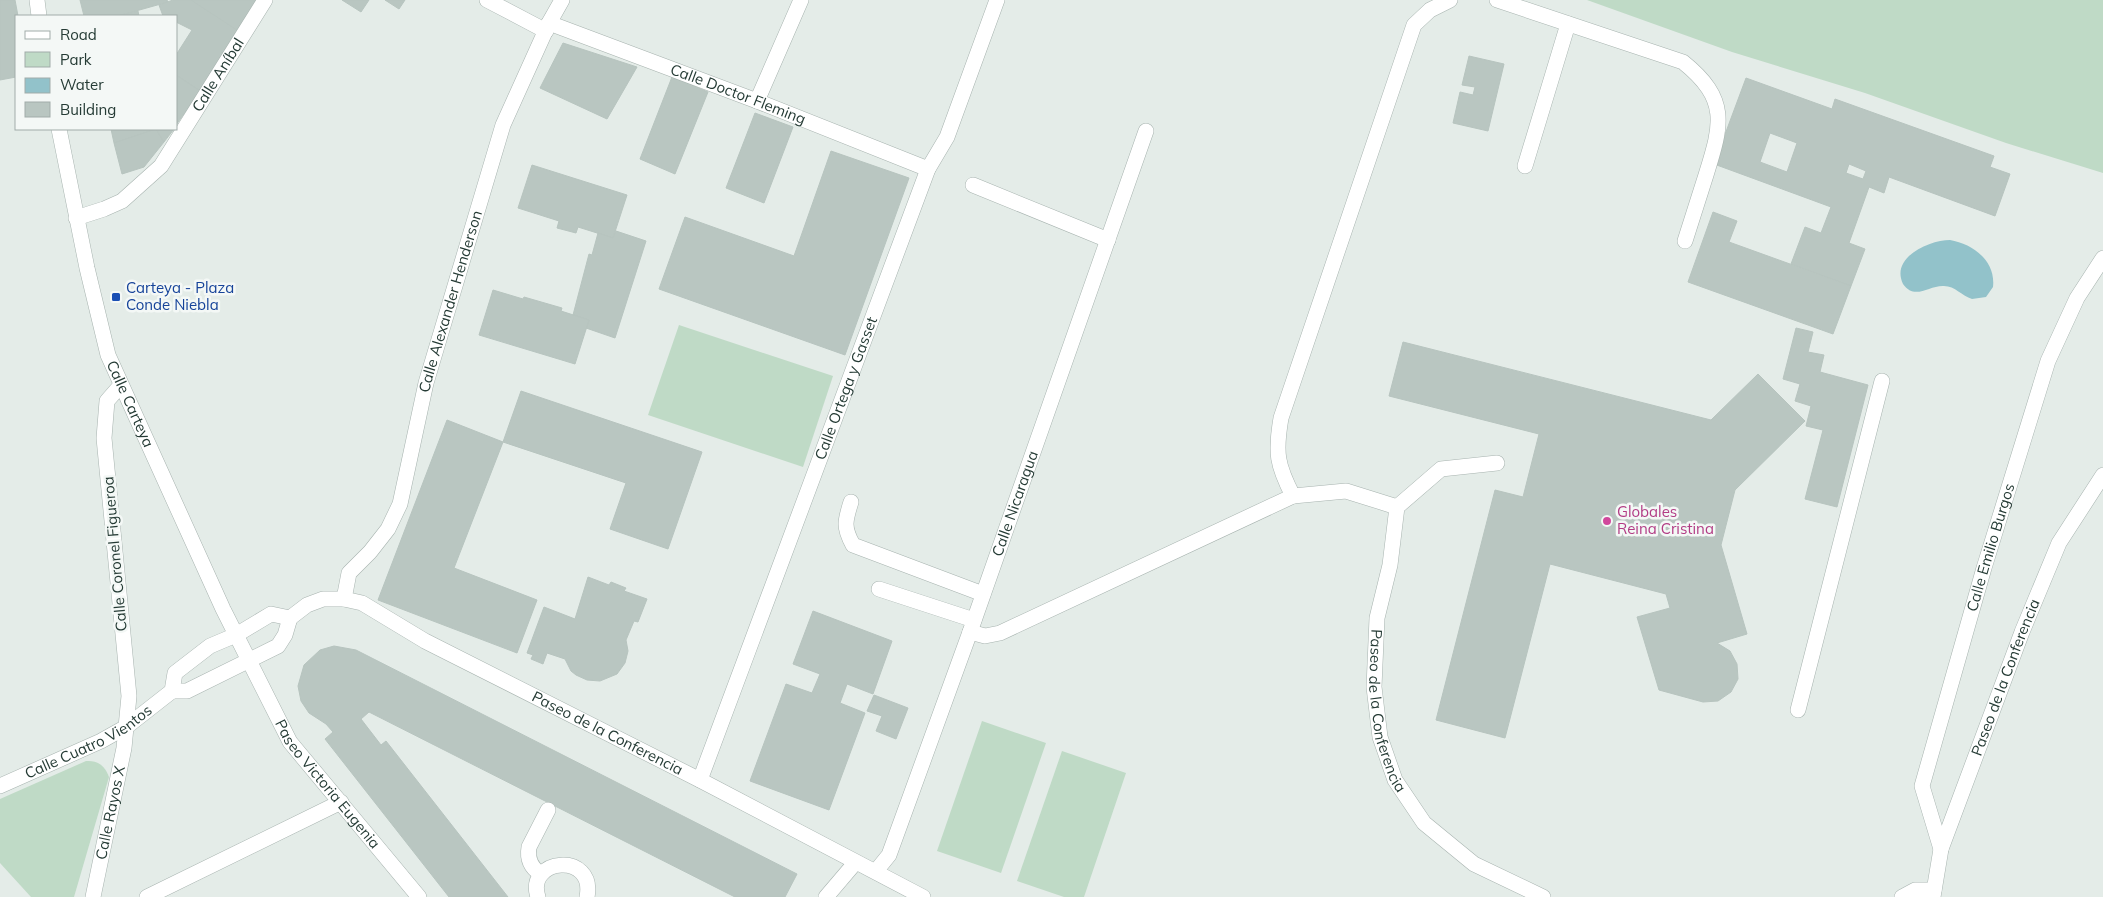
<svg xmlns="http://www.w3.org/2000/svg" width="2103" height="897" font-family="Mulish,sans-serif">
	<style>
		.green { fill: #bfdac6 }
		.water { fill: #92c2ca }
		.building { fill: #b9c6c1; stroke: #b7c4bf; fill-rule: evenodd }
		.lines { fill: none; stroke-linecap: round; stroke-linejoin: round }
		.minor-casing { stroke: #a7b3af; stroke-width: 16 }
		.minor { stroke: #fff; stroke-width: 15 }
		.transit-dot { fill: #1a4fb4; stroke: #f4f8f6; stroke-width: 2 }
		.hotel-dot { fill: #d1479c; stroke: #f4f8f6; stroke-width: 2 }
		.labels { text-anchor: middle; stroke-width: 5; stroke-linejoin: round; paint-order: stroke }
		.street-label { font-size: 15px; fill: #253b35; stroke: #f4f8f6 }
		.transit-label { font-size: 15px; fill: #164399; stroke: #f4f8f6; text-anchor: start }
		.hotel-label { font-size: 15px; fill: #b23c85; stroke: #f4f8f6; text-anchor: start }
	</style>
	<rect width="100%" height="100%" fill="#e4ece8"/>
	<g class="green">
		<path d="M1587 0H2103V173L2006 143 1865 93 1732 52Z"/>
		<path d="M679 325 833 376 803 467 648 415Z"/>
		<path d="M982 721 1046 743 1001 873 937 851Z"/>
		<path d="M1062 751 1126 773 1084 897H1064L1017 881Z"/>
		<path d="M86 761C98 760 105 766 109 777L74 897H31L0 863V799Z"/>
	</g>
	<path class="water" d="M1950 240C1973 244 1996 261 1993 287L1986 297 1972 299C1962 296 1955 286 1944 286 1929 285 1915 301 1903 284 1890 257 1930 240 1950 240Z"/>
	<g class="building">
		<path d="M0 0H15L18 16 16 77 0 80Z"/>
		<path d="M80 0H167L168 2 118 16H84Z"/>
		<path d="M173 0H191L237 30 200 91 176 75V55L192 30 176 22V16H163L159 5Z"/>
		<path d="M191 0H258L237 30Z"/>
		<path d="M342 0H369L361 12Z"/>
		<path d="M385 0H405L399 9Z"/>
		<path d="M138 11 139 16H118Z"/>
		<path d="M563 43 637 67 607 119 540 88Z"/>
		<path d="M1469 56 1504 64 1488 131 1453 123 1460 92 1473 95 1475 87 1462 85Z"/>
		<path d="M176 75 200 91 176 125Z"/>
		<path d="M672 77 708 92 675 174 640 159Z"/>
		<path d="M1746 78 1832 109 1835 99 1994 156 1990 167 2010 174 1995 216 1889 177 1884 193 1869 187 1849 243 1865 249 1851 286 1791 264 1805 227 1821 233 1831 207 1714 164ZM1770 133 1797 143 1787 172 1760 162ZM1849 164 1866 171 1863 179 1846 173Z"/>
		<path d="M755 113 793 127 764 203 726 188Z"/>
		<path d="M111 129H156L114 143Z"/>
		<path d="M156 129 164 142 144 167 122 174 114 143Z"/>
		<path d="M156 129H174L164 142Z"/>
		<path d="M831 151 909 178 845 355 659 289 685 217 794 256Z"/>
		<path d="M532 165 627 195 613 238 578 227 576 233 557 228 559 221 518 208Z"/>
		<path d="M1713 212 1737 221 1729 242 1851 286 1833 334 1688 282Z"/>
		<path d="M616 231 646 241 615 338 586 328 589 320 573 315 589 254 592 255 598 233 613 238Z"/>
		<path d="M493 290 523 299 524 297 562 308 561 311 589 320 575 364 479 335Z"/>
		<path d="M1796 328 1813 332 1808 352 1824 355 1820 372 1868 385 1837 507 1805 499 1823 430 1806 426 1811 406 1795 401 1800 384 1783 379Z"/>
		<path d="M1403 342 1711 420 1758 374 1805 421 1735 490 1721 545 1747 634 1717 643 1730 651 1737 664 1738 679 1731 692 1718 701 1703 702 1659 690 1637 617 1670 608 1666 594 1550 564 1505 738 1436 720 1495 490 1523 497 1539 434 1389 396Z"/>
		<path d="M521 391 702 452 668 549 610 529 626 483 503 442Z"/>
		<path d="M447 420 503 442 454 568 537 600 517 653 378 600Z"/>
		<path d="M588 577 609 585 611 582 626 588 624 591 647 599 638 622 634 621 626 640 628 651 625 663 617 674 600 681 587 680 576 675 571 671 565 659 547 653 543 664 531 659 533 655 527 653 544 607 575 619Z"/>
		<path d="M813 611 892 641 873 694 847 684 840 703 865 713 829 810 750 781 786 684 812 693 820 674 793 664Z"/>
		<path d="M334 646 356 650 797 874 785 897H735L369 712 361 719 381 745 386 741 508 897H449L325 739 333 732 326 724 309 713 301 701 298 686 304 665 320 650Z"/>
		<path d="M874 695 908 708 896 739 876 731 882 716 867 711Z"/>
	</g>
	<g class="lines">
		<defs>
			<g id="minor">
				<path d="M37 0 39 16"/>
				<path d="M487 0 546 31"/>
				<path d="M1497 0 1683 62C1729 99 1722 124 1706 175 1699 197 1692 219 1685 241"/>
				<path id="s1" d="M549 23 757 101 928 169"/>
				<path d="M757 101 801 0"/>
				<path id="s2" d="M59 129 87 268 108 355 223 609 290 742 419 897"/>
				<path d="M1525 166 1568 24"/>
				<path d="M973 185 1108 240"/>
				<path id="s3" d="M76 218 104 209 122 201 161 166 265 0"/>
				<path id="s4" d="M1497 463 1441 469 1397 507 1390 565 1377 618 1374 687 1380 737 1395 780 1424 823 1474 864 1543 897"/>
				<path d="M1293 496C1277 465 1275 453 1281 418L1414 25 1430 10 1450 0"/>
				<path d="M851 502C845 521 843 527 853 545L983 594"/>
				<path d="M879 589 974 620"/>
				<path id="s5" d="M344 599 349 573 370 552 388 529 400 504 426 383 503 125 549 23 562 0"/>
				<path id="s6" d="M290 618 307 605 323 599H344L362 603 425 641 700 780 923 897"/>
				<path d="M970 632 985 636 1000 633 1293 496 1346 491 1397 507"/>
				<path d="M172 691H187L278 646 285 635 290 618"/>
				<path d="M1798 710 1882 381"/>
				<path id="s7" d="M700 780 928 169 947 137 997 0"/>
				<path id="s8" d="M0 786 101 741 126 727 172 691 175 673 210 646 236 635 271 614 290 618"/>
				<path id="s9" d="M1941 849 1922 786 1984 568 2048 361 2077 298 2103 258"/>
				<path id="s10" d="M876 871 889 855 970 632 1146 131"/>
				<path d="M541 874C531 868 527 859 529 847L548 810"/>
				<path id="s11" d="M93 897 124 748 129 696 104 438 107 401 121 385"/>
				<path d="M147 897 341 802"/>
				<path d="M538 897C525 858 596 851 587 897"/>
				<path d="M826 897 855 863"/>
				<path d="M1902 897 1915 890H1934"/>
				<path id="s12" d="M1933 897 1941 849 2022 632 2059 543 2103 475"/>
			</g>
		</defs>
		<use href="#minor" class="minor-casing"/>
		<use href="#minor" class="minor"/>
	</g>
	<rect class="transit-dot" x="111" y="292" width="10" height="10" rx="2.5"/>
	<circle class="hotel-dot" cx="1607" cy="521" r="5"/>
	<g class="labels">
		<g class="street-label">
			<text dy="5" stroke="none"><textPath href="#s3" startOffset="209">Calle Aníbal</textPath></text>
			<text dy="5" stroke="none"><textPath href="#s1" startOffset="202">Calle Doctor Fleming</textPath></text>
			<text dy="5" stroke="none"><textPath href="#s5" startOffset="322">Calle Alexander Henderson</textPath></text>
			<text dy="5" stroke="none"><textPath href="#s7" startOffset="418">Calle Ortega y Gasset</textPath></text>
			<text dy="5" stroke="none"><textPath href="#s2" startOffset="285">Calle Carteya</textPath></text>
			<text dy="5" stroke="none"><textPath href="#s10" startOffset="394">Calle Nicaragua</textPath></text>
			<text dy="5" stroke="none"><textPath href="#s9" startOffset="314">Calle Emilio Burgos</textPath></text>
			<text transform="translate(115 554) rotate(-95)" y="5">Calle Coronel Figueroa</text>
			<text dy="5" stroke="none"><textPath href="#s12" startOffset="232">Paseo de la Conferencia</textPath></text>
			<text dy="5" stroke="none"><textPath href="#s4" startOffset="322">Paseo de la Conferencia</textPath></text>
			<text dy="5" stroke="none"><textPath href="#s6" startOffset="356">Paseo de la Conferencia</textPath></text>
			<text dy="5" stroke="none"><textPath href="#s8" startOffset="99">Calle Cuatro Vientos</textPath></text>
			<text dy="5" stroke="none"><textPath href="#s2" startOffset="715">Paseo Victoria Eugenia</textPath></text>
			<text dy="5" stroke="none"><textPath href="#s11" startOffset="86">Calle Rayos X</textPath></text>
		</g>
		<g class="transit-label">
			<text x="126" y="293">Carteya - Plaza<tspan x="126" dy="17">Conde Niebla</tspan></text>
		</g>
		<g class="hotel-label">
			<text x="1617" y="517">Globales<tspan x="1617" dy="17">Reina Cristina</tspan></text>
		</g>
	</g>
	<rect x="15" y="15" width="162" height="115" fill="#f4f8f6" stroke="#a1aca9"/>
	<rect x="25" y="31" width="25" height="8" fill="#ffffff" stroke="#a1aca9"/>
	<text x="60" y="40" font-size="15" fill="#253b35">Road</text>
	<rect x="25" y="52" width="25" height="15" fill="#bfdac6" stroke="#a1aca9"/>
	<text x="60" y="65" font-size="15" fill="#253b35">Park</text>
	<rect x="25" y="78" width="25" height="15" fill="#92c2ca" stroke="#a1aca9"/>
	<text x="60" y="90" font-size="15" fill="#253b35">Water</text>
	<rect x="25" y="102" width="25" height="15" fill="#b9c6c1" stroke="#a1aca9"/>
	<text x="60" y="115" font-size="15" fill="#253b35">Building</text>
</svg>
